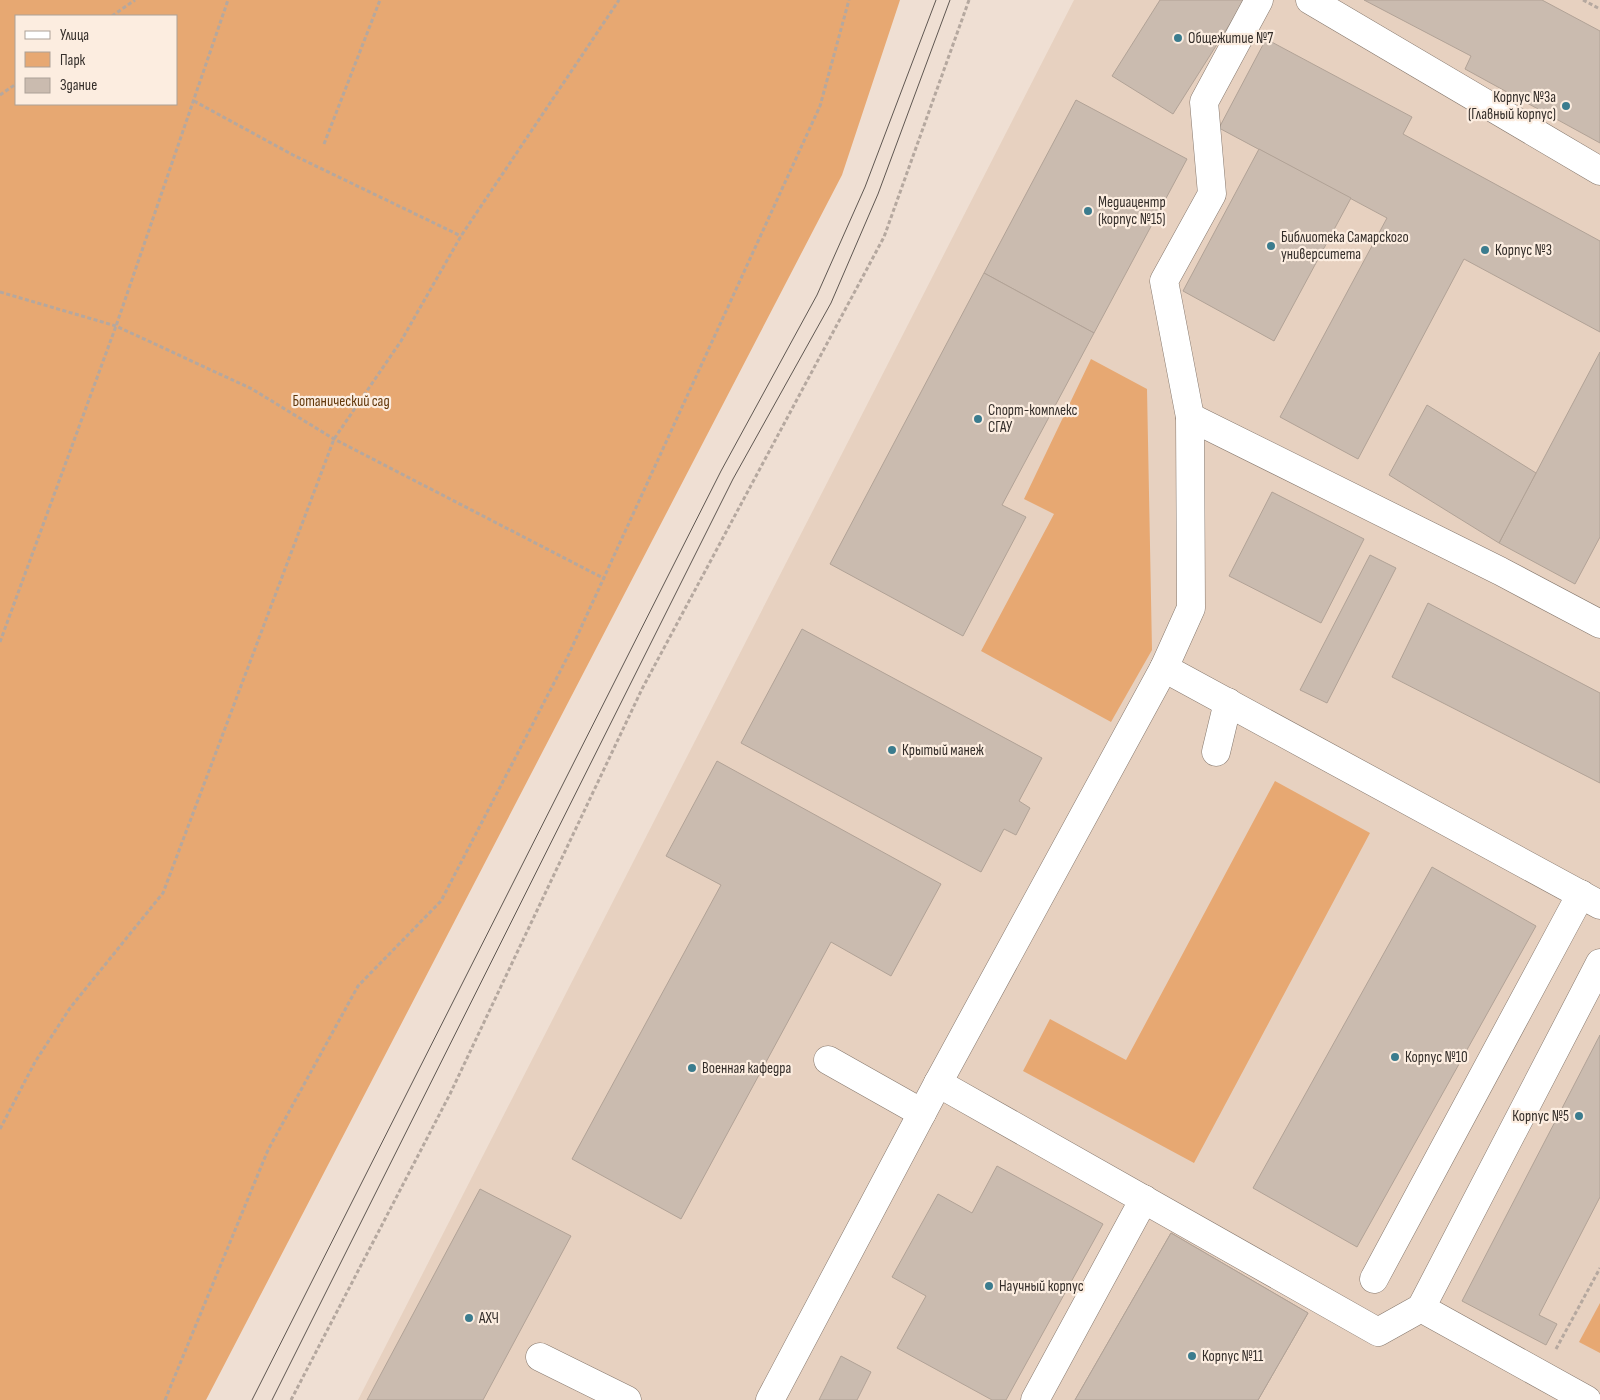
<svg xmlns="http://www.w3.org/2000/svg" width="1600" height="1400" font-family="'Sofia Sans Condensed',sans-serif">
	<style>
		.built { fill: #e7d1c0 }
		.green { fill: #e7a872; fill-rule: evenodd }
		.building { fill: #cabbaf; stroke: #b1a296 }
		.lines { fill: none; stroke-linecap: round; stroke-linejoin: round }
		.minor-casing { stroke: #86786d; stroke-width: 29 }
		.path { stroke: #b5a89f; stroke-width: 3; stroke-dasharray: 4 2.5; stroke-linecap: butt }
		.minor { stroke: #fff; stroke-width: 28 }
		.tram { stroke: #5f5751; stroke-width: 1 }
		.poi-dot { fill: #3b7c8e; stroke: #fcede0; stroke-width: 2 }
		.labels { text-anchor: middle; stroke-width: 4.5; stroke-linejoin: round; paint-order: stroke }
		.poi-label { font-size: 15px; fill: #342e2a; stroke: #fcede0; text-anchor: start }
		.park-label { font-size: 15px; fill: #62380b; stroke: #fcede0 }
	</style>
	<rect width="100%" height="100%" fill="#efdfd3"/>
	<path class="built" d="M1074 0H1600V1400H358Z"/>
	<g class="green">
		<path d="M0 0H900L842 175 206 1400H0ZM16 16H176V104H16Z"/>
		<path d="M1091 359 1147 389 1152 650 1111 722 981 651 1054 514 1024 499Z"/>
		<path d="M1275 781 1370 833 1194 1163 1023 1071 1050 1019 1126 1060Z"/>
		<path d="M1600 1303V1353L1579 1342Z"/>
	</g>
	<g class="building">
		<path d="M1160 0H1245L1173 114 1112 76Z"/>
		<path d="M1364 0H1542L1600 31V143L1465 69 1471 56Z"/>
		<path d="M1266 39 1412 117 1403 134 1600 241V332L1464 259 1358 459 1280 417 1387 218 1219 128Z"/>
		<path d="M1076 100 1187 159 1094 333 984 273Z"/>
		<path d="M1259 149 1351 198 1274 341 1183 291Z"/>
		<path d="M984 273 1094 333 1002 505 1026 517 963 636 830 564Z"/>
		<path d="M1600 352V537L1575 584 1499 543Z"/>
		<path d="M1427 405 1536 473 1499 543 1389 475Z"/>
		<path d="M1272 492 1364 539 1321 623 1229 576Z"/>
		<path d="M1370 555 1396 568 1327 703 1300 690Z"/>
		<path d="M1428 603 1600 693V783L1392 677Z"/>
		<path d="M802 629 1042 758 1019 801 1030 808 1016 835 1004 829 981 872 741 743Z"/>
		<path d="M717 761 941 884 891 976 831 942 681 1219 572 1159 721 885 666 856Z"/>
		<path d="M1432 867 1536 926 1357 1247 1253 1188Z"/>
		<path d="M1600 1035V1197L1539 1315 1557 1324 1546 1345 1462 1301Z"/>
		<path d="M997 1166 1103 1224 1006 1400H992L897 1348 926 1296 892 1277 938 1194 972 1213Z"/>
		<path d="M480 1189 571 1236 483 1400H367Z"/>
		<path d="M1171 1233 1308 1313 1258 1400H1143L1127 1391 1123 1400H1075Z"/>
		<path d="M1171 1233 1308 1313 1258 1400H1075Z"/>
		<path d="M841 1356 871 1372 857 1400H819Z"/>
	</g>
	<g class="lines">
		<defs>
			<g id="minor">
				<path d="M1310 0 1600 171"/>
				<path d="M1190 417 1500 571 1600 624"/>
				<path d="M1164 668 1600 905"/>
				<path d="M1216 752 1228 702"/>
				<path d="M828 1060 922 1113"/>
				<path d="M938 1083 1378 1332 1421 1308"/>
				<path d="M1374 1279 1581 894"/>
				<path d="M540 1357 627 1400"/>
				<path d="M770 1400 938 1083 1164 668 1191 608 1190 417 1164 281 1212 194 1204 102 1259 0"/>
				<path d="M1035 1400 1144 1199"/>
				<path d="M1587 1400 1421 1308 1600 963"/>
			</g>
		</defs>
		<use href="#minor" class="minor-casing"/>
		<g class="path">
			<path d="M1583 0 1600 9"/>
			<path d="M112 16 135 0"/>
			<path d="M0 95 16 84"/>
			<path d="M194 101 293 155 461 236"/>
			<path d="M324 144 380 0"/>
			<path d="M0 292 116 326 252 389 334 439 605 579"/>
			<path d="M0 642 116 326 228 0"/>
			<path d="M0 1129 35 1062 70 1008 163 893 334 439 401 341 461 236 619 0"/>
			<path d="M1556 1349 1600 1268"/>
			<path d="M165 1400 268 1150 358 986 441 901 568 656 820 106 849 0"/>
			<path d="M291 1400 450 1094 642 689 884 237 969 0"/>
		</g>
		<use href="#minor" class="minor"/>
		<g class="tram">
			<path d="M252 1400 721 471 817 295 865 187 936 0"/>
			<path d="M272 1400 733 479 831 303 878 194 950 0"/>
		</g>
	</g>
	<g class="poi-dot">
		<circle cx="1178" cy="38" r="5"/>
		<circle cx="1566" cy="106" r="5"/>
		<circle cx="1088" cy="211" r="5"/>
		<circle cx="1271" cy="246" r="5"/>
		<circle cx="1485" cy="250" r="5"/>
		<circle cx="978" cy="419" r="5"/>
		<circle cx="892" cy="750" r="5"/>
		<circle cx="1395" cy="1057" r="5"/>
		<circle cx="692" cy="1068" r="5"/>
		<circle cx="1579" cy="1116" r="5"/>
		<circle cx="989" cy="1286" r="5"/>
		<circle cx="469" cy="1318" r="5"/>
		<circle cx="1192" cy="1356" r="5"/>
	</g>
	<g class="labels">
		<g class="poi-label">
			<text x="1188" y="43">Общежитие №7</text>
			<text x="1556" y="102" text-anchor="end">Корпус №3a<tspan x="1556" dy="17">(Главный корпус)</tspan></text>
			<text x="1098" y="207">Медиацентр<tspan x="1098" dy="17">(корпус №15)</tspan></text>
			<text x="1281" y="242">Библиотека Самарского<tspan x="1281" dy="17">университета</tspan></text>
			<text x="1495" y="255">Корпус №3</text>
			<text x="988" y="415">Спорт-комплекс<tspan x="988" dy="17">СГАУ</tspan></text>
			<text x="902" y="755">Крытый манеж</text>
			<text x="1405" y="1062">Корпус №10</text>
			<text x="702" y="1073">Военная кафедра</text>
			<text x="1569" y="1121" text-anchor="end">Корпус №5</text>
			<text x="999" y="1291">Научный корпус</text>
			<text x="479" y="1323">АХЧ</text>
			<text x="1202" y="1361">Корпус №11</text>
		</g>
		<g class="park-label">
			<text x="341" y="406">Ботанический сад</text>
		</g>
	</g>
	<rect x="15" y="15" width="162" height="90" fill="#fcede0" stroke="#aca197"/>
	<rect x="25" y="31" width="25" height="8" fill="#ffffff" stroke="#aca197"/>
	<text x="60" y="40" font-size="15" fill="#342e2a">Улица</text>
	<rect x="25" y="52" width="25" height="15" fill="#e7a872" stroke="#aca197"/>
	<text x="60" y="65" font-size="15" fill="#342e2a">Парк</text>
	<rect x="25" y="78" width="25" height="15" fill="#cabbaf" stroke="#aca197"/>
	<text x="60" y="90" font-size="15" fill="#342e2a">Здание</text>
</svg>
